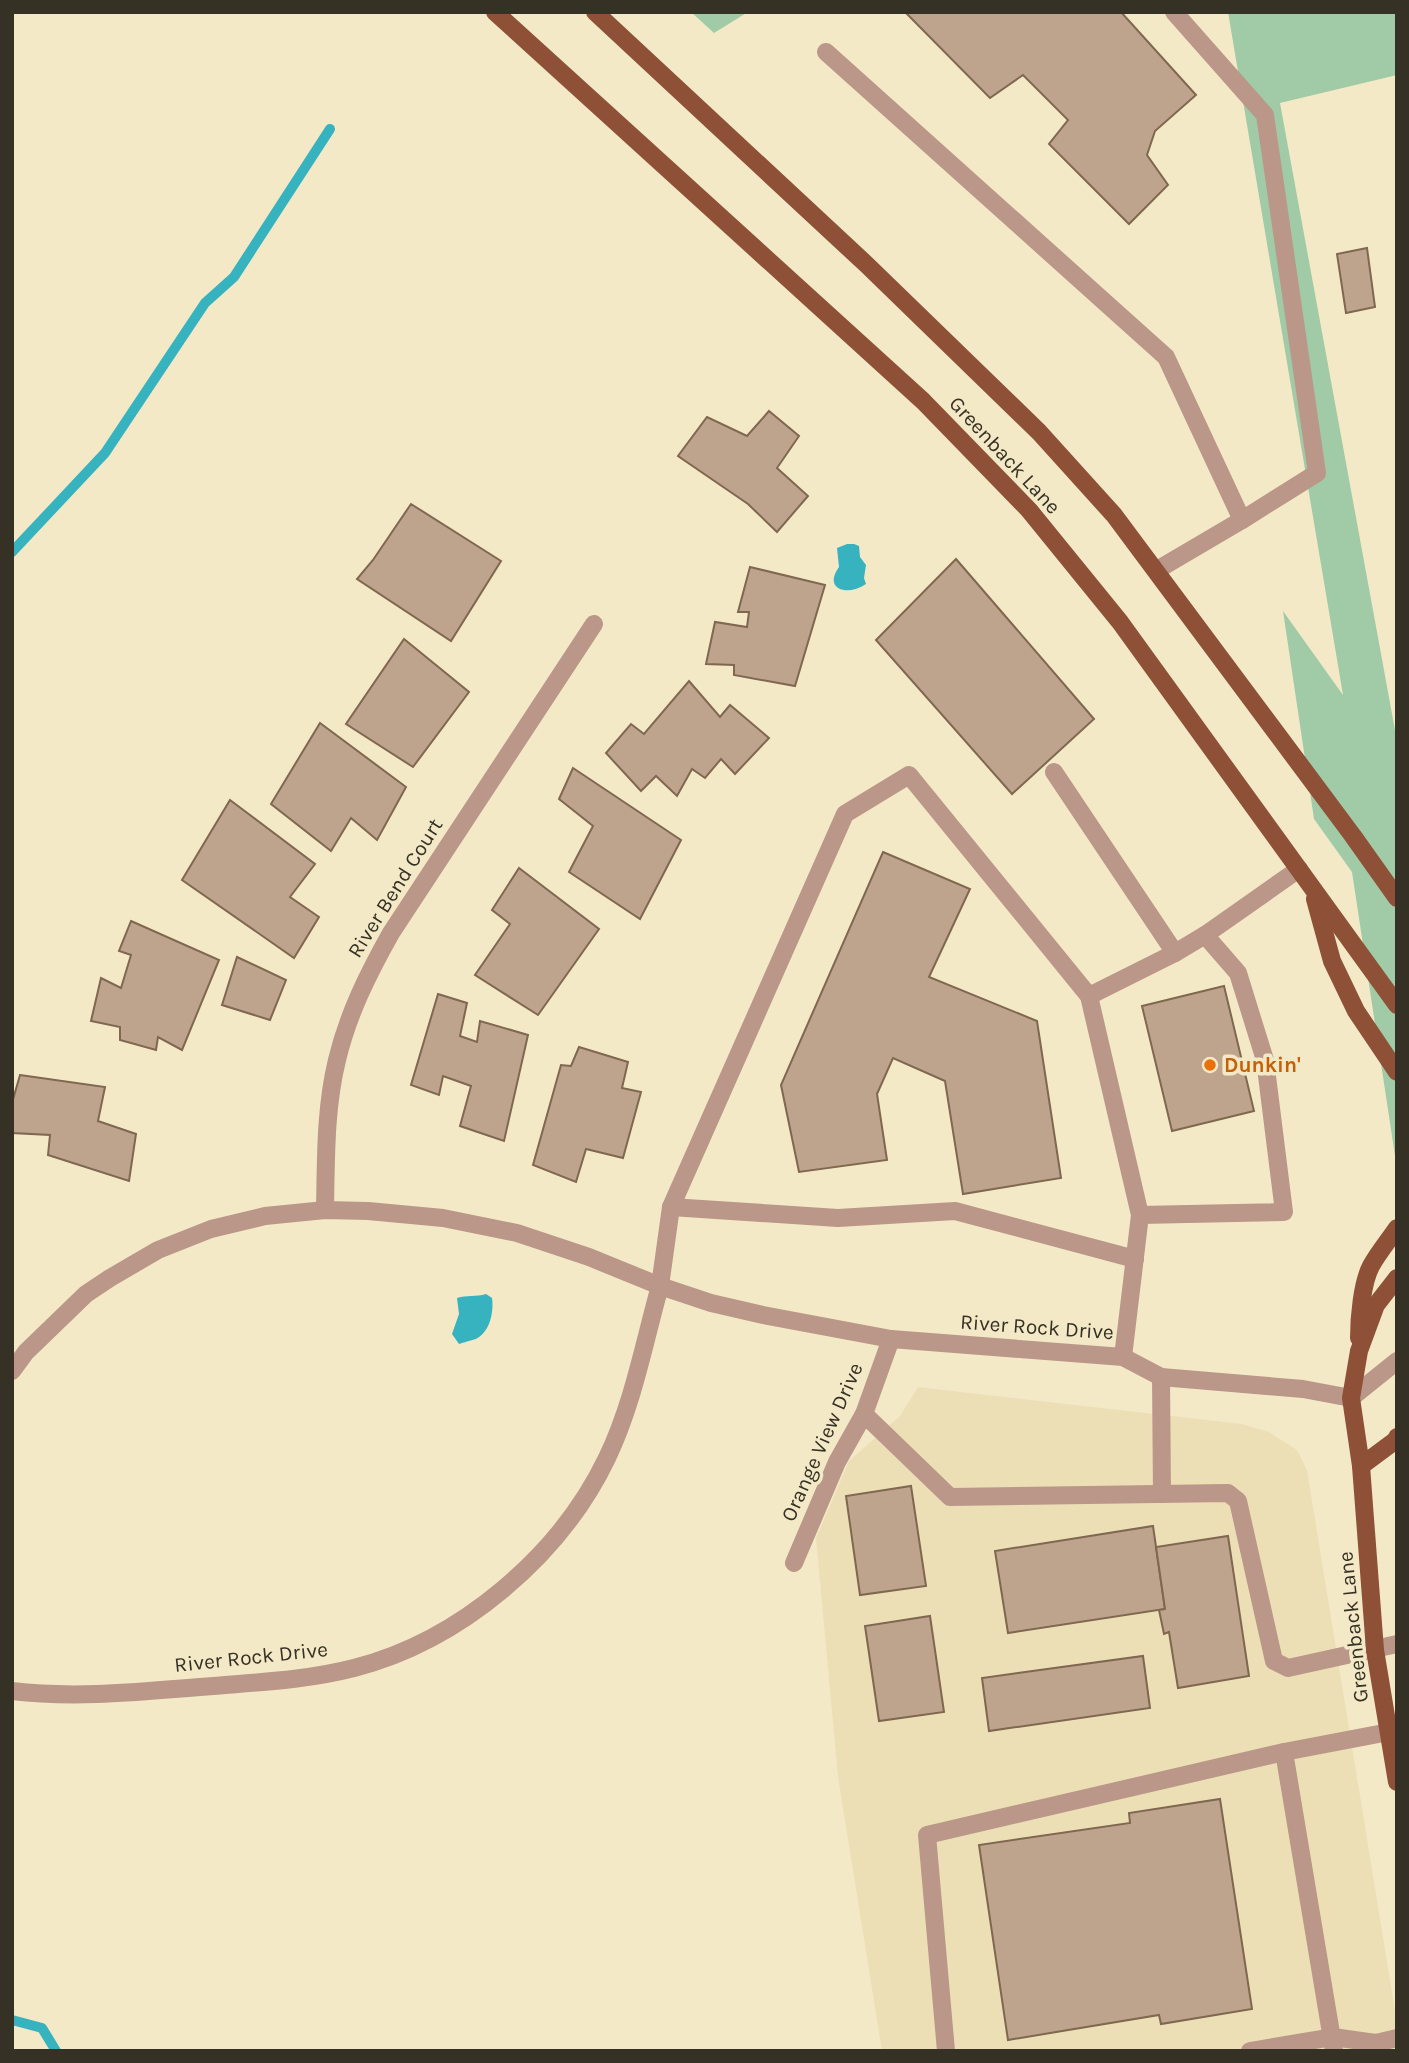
<svg xmlns="http://www.w3.org/2000/svg" width="1409" height="2063" font-family="Karla,sans-serif">
	<style>
		.built { fill: #ecdfb6 }
		.green { fill: #a1cba6 }
		.water { fill: #37b2bf }
		.lines { fill: none; stroke-linecap: round; stroke-linejoin: round }
		.stream { stroke: #37b2bf; stroke-width: 10 }
		.building { fill: #bea48c; stroke: #7f6750; stroke-width: 2 }
		.service { stroke: #ba9788; stroke-width: 18 }
		.minor { stroke: #ba9788; stroke-width: 18 }
		.primary { stroke: #8e5137; stroke-width: 18 }
		.food-dot { fill: #e8710a; stroke: #f4e9c7; stroke-width: 2.5 }
		.labels { text-anchor: middle; stroke-width: 7; stroke-linejoin: round; paint-order: stroke }
		.street-label { font-size: 21px; fill: #353124; stroke: #f4e9c7 }
		.food-label { font-size: 21px; font-weight: bold; fill: #c56008; stroke: #f4e9c7; text-anchor: start }
	</style>
	<rect width="100%" height="100%" fill="#f4e9c7"/>
	<path class="built" d="M918 1387 1242 1424 1269 1432 1297 1450 1307 1470 1397 2023V2051H882L838 1777 816 1538 849 1461 900 1416Z"/>
	<g class="green">
		<path d="M691 12H748L714 33Z"/>
		<path d="M1228 12H1397V75L1280 103 1397 741V1169L1352 872 1314 819 1283 611 1343 695Z"/>
	</g>
	<g class="water">
		<path d="M847 544H854L859 546 860 557 866 565 864 578 866 584C847 597 823 589 839 567L837 548Z"/>
		<path d="M486 1294 492 1298C494 1312 490 1332 476 1339 470 1341 464 1342 459 1344L452 1334 459 1314 457 1298C467 1295 476 1297 486 1294Z"/>
	</g>
	<g class="lines">
		<g class="stream">
			<path d="M12 552 105 453 205 303 234 277 330 129"/>
			<path d="M12 2020 42 2028 56 2051"/>
		</g>
	</g>
	<g class="building">
		<path d="M905 12H1121L1196 95 1155 131 1147 155 1168 185 1129 224 1049 144 1068 120 1023 75 990 98Z"/>
		<path d="M1367 248 1375 307 1346 313 1337 254Z"/>
		<path d="M769 411 799 436 777 468 808 496 777 532 748 504 678 456 707 417 747 436Z"/>
		<path d="M411 504 501 561 451 641 357 579 373 560Z"/>
		<path d="M956 559 1094 719 1012 794 876 640Z"/>
		<path d="M750 567 825 585 795 686 734 675V665L706 664 715 622 747 627 749 612H738Z"/>
		<path d="M404 639 469 692 413 767 346 724Z"/>
		<path d="M689 681 720 717 730 705 769 738 735 774 721 759 705 778 692 769 677 796 656 776 641 791 606 753 631 724 644 734Z"/>
		<path d="M320 723 406 787 377 840 351 818 331 851 271 804Z"/>
		<path d="M573 768 681 840 640 919 569 872 593 826 559 799Z"/>
		<path d="M230 800 315 864 290 897 319 917 294 958 182 880Z"/>
		<path d="M883 852 970 889 929 977 1037 1021 1061 1178 963 1194 945 1081 893 1058 877 1094 887 1160 799 1172 781 1085Z"/>
		<path d="M519 868 599 929 538 1015 475 975 510 924 492 910Z"/>
		<path d="M131 921 219 960 182 1050 158 1037 156 1050 120 1040V1027L91 1021 101 978 121 988 131 955 119 951Z"/>
		<path d="M237 957 286 980 270 1020 222 1005Z"/>
		<path d="M1224 986 1254 1111 1172 1131 1142 1006Z"/>
		<path d="M438 994 467 1003 460 1036 477 1042 480 1021 528 1035 504 1141 460 1126 471 1086 443 1076 439 1095 411 1085Z"/>
		<path d="M579 1047 628 1062 622 1088 641 1092 623 1158 586 1149 576 1182 533 1165 561 1065 571 1066Z"/>
		<path d="M20 1075 105 1087 98 1121 136 1134 129 1181 48 1155 50 1135 12 1133V1103Z"/>
		<path d="M911 1486 926 1586 860 1595 846 1496Z"/>
		<path d="M1153 1526 1165 1609 1008 1633 995 1551Z"/>
		<path d="M1228 1536 1249 1676 1178 1688 1169 1632 1164 1634 1159 1610 1165 1609 1156 1547Z"/>
		<path d="M930 1616 944 1712 879 1721 865 1626Z"/>
		<path d="M1143 1656 1150 1708 989 1731 982 1678Z"/>
		<path d="M1220 1799 1252 2009 1161 2024 1159 2015 1008 2040 979 1845 1130 1823 1129 1813Z"/>
	</g>
	<g class="lines">
		<g class="service">
			<path d="M826 52 1166 357 1242 520"/>
			<path d="M1157 570 1242 520 1317 473 1265 115 1174 12"/>
			<path d="M1054 772 1175 953 1205 935"/>
			<path d="M1089 996 1175 953"/>
			<path d="M671 1207 838 1218 955 1211 1135 1259"/>
			<path d="M1140 1215 1284 1212 1265 1060 1238 973 1205 935 1299 869"/>
			<path d="M660 1286 671 1207 845 814 909 775 1089 996 1140 1215 1123 1357"/>
			<path d="M1161 1377 1162 1494"/>
			<path d="M864 1414 950 1497 1228 1493 1238 1501 1274 1661 1288 1668 1397 1644"/>
			<path d="M946 2051 927 1835 1284 1752"/>
			<path d="M1250 2051 1333 2037 1376 2043 1397 2038"/>
			<path d="M1334 2051 1284 1752 1389 1732"/>
		</g>
		<g class="minor">
			<path d="M325 1210C326 1160 325 1109 337 1060 348 1014 368 974 391 933L594 624"/>
			<path d="M12 1371 26 1352 86 1294 110 1278 158 1250 211 1229 265 1216 325 1210 368 1211 443 1218 517 1233 589 1257 660 1286 711 1303 763 1315 891 1339 1123 1357 1161 1377 1303 1389 1351 1398 1397 1361"/>
			<path d="M794 1563 837 1462 864 1414 891 1339"/>
			<path d="M12 1691C79 1699 146 1691 213 1686 261 1682 307 1680 354 1668 460 1641 560 1556 607 1458 633 1404 644 1343 660 1286"/>
		</g>
		<g class="primary">
			<path d="M495 12 923 401 1029 510 1120 622 1397 1005"/>
			<path d="M595 12 867 265 1039 432 1114 515 1353 836 1397 898"/>
			<path d="M1315 899 1332 961 1356 1011 1397 1072"/>
			<path d="M1397 1278 1376 1305 1359 1351 1351 1398 1361 1466 1375 1650 1397 1782"/>
			<path d="M1359 1338C1359 1318 1362 1283 1371 1266 1378 1253 1389 1240 1397 1228"/>
			<path d="M1361 1466 1396 1440 1397 1437"/>
		</g>
	</g>
	<circle class="food-dot" cx="1210" cy="1065" r="7"/>
	<g class="labels">
		<g class="street-label">
			<text transform="translate(1005 455) rotate(47)" y="7">Greenback Lane</text>
			<text transform="translate(395 888) rotate(-58)" y="7">River Bend Court</text>
			<text transform="translate(1037 1327) rotate(4)" y="7">River Rock Drive</text>
			<text transform="translate(822 1442) rotate(-66)" y="7">Orange View Drive</text>
			<text transform="translate(1353 1627) rotate(-96)" y="7">Greenback Lane</text>
			<text transform="translate(251 1657) rotate(-6)" y="7">River Rock Drive</text>
		</g>
		<g class="food-label">
			<text x="1224" y="1072">Dunkin'</text>
		</g>
	</g>
	<rect width="1409" height="2063" fill="none" stroke="#353124" stroke-width="28"/>
</svg>
